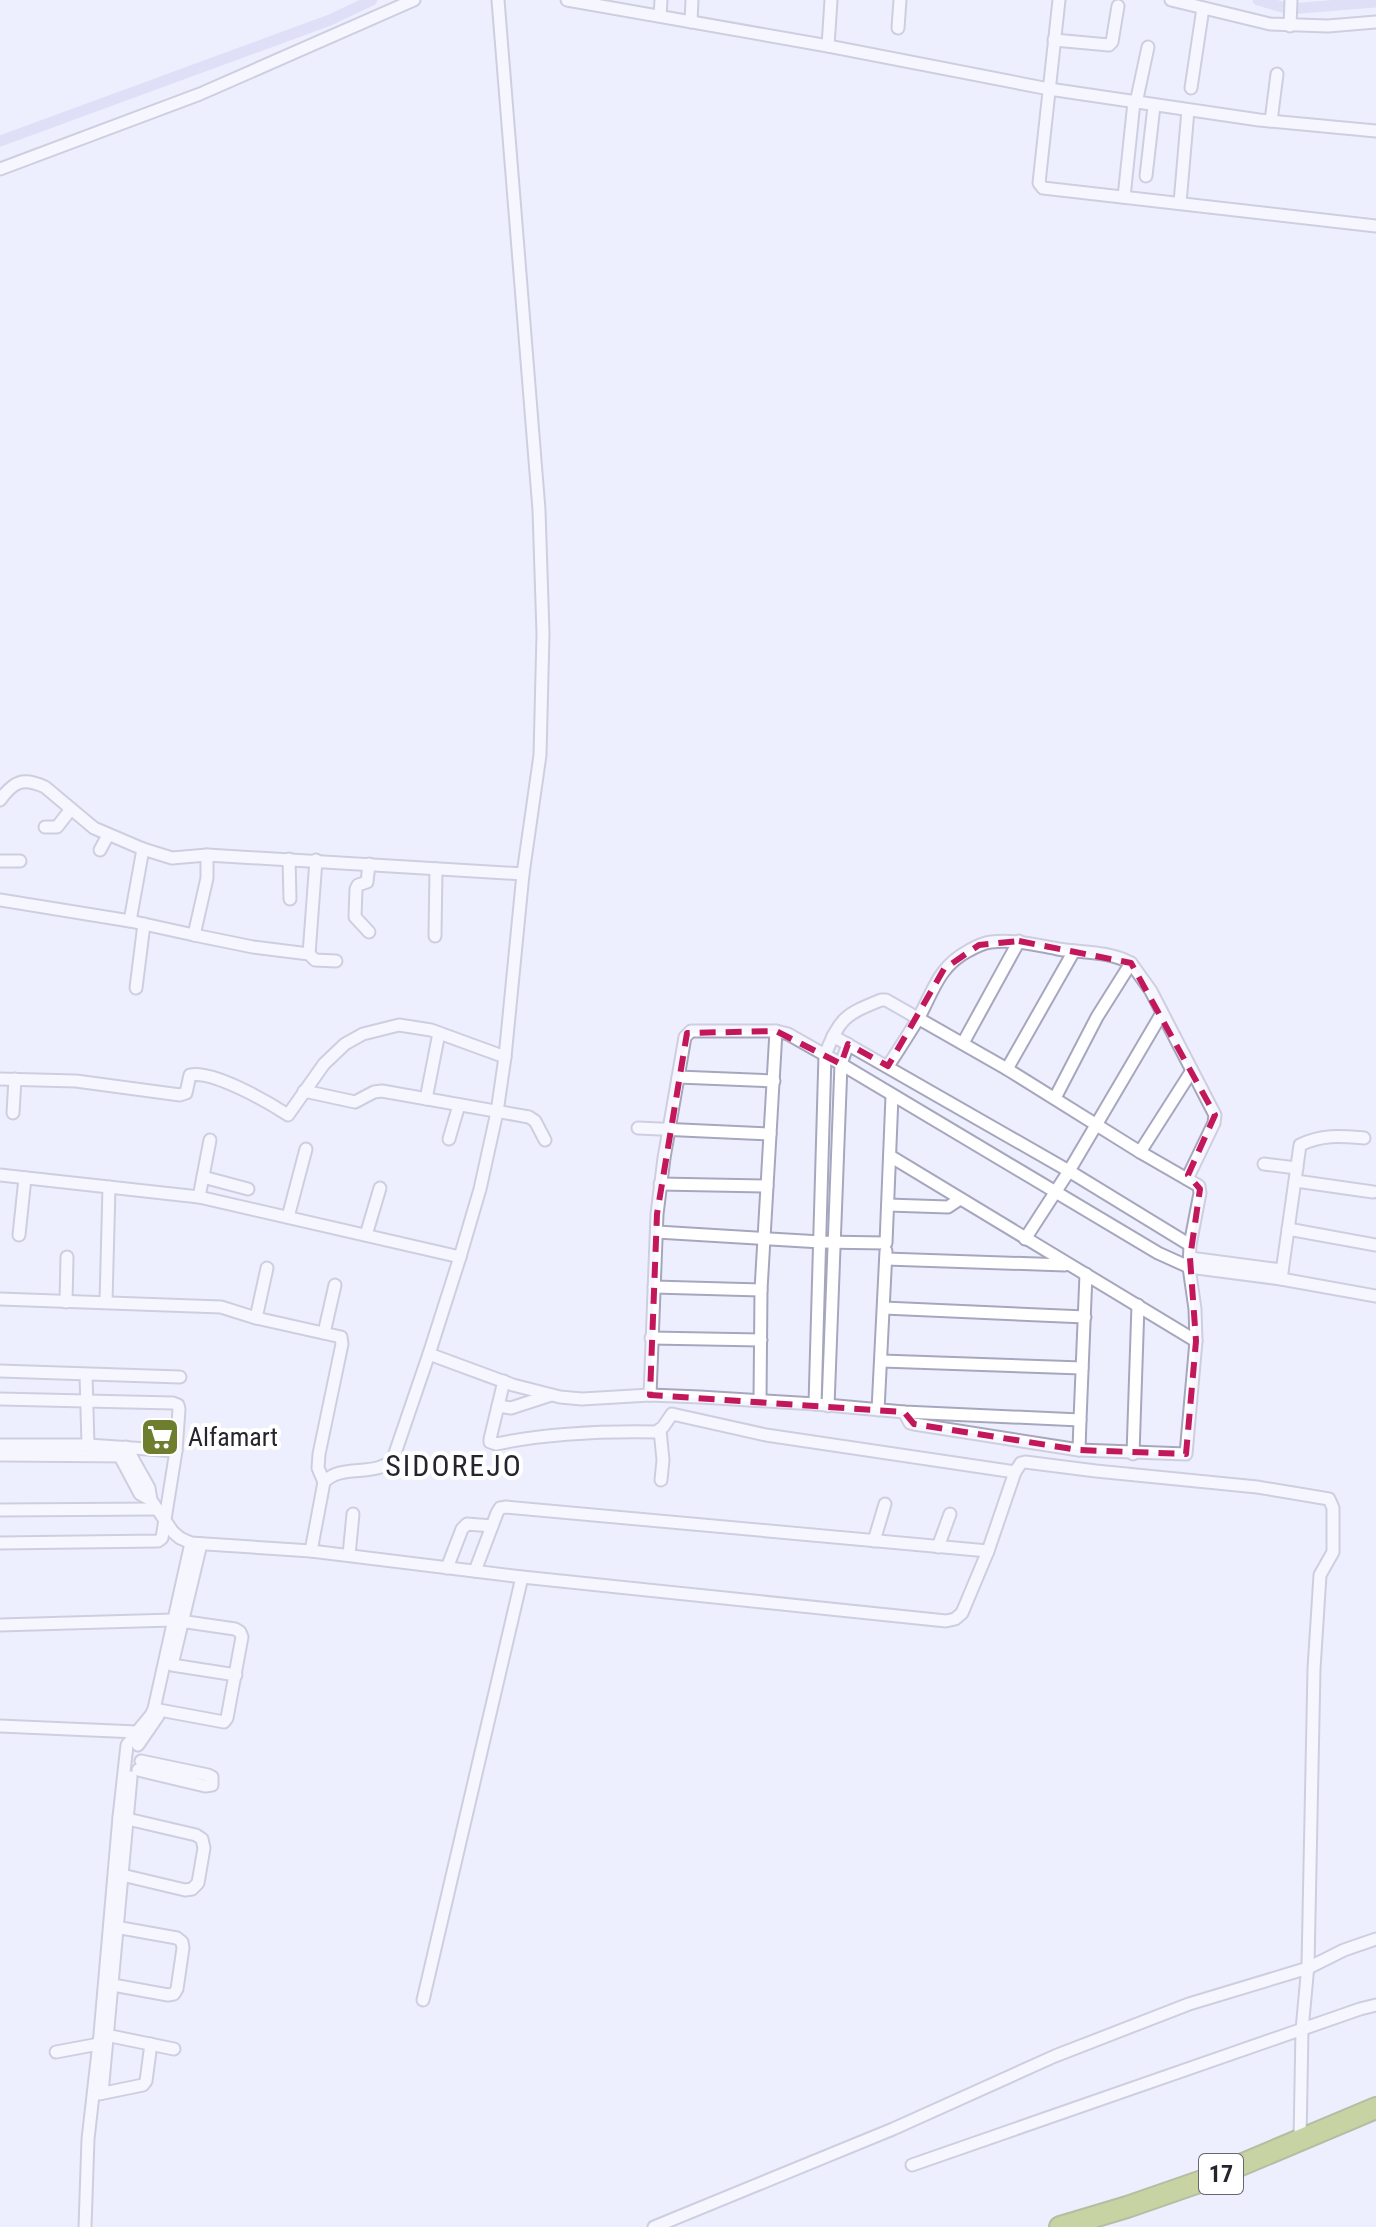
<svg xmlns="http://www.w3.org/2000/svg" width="1376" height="2227" font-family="'Roboto Condensed',sans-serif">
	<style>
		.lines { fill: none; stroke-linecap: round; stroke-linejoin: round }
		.canal { stroke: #cdcfef; stroke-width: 11 }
		.street-casing { stroke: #a6a7be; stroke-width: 15 }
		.highway-casing { stroke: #6f8133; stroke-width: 24 }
		.street { stroke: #fff; stroke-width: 11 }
		.highway { stroke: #97b235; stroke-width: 20 }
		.marked { fill: none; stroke: #c2185b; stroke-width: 6; stroke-dasharray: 16 10; stroke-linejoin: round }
		.labels { text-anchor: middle; stroke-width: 8; stroke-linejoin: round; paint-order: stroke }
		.shield { fill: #fff; stroke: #66666d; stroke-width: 2 }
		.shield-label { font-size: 24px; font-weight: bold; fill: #25252e }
		.poi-label { font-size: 26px; fill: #25252e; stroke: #fff; text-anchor: start }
		.quarter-label { font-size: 30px; letter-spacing: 2px; fill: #25252e; stroke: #fff }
	</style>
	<rect width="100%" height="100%" fill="#eeeffe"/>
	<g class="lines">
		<g class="canal">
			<path d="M1258 0 1289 9 1376 2"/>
			<path d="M0 141 330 20 372 0"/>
		</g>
		<defs>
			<g id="street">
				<path d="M567 0 828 46 1049 89 1259 120 1376 131"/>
				<path d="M1059 0 1039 183 1043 188 1376 226"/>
				<path d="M1171 0 1270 24 1328 26 1376 22"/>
				<path d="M660 16 661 0"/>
				<path d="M691 22 692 0"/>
				<path d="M1290 26 1291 0"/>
				<path d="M898 28 900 0"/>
				<path d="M1054 40 1109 45 1112 42 1118 6"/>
				<path d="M828 46 831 0"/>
				<path d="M1191 88 1203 8"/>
				<path d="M1136 103 1148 47"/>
				<path d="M1271 121 1277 74"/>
				<path d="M0 169 200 94 414 0"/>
				<path d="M1146 176 1154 106"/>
				<path d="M1124 197 1134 102"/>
				<path d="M1180 203 1188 110"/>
				<path d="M0 800C14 781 23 777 45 787L94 828 143 849"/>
				<path d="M45 827H57L71 809"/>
				<path d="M100 850 108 835"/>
				<path d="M289 859 290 899"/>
				<path d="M0 861H20"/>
				<path d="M369 864 367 882 358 885 356 889 355 917 369 932"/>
				<path d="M0 900 130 921 194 935 207 878V855L523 874"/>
				<path d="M130 921 143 849 172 858 207 855"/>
				<path d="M194 935 253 947 309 954 315 960 336 961"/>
				<path d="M435 936 436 869"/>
				<path d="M309 954 316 860"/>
				<path d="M1131 963 1151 991 1215 1115 1214 1123 1187 1179"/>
				<path d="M136 988 144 924"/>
				<path d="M833 1036 1069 1171 1162 1013"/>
				<path d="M963 1043 1019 941"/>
				<path d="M888 1066C898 1051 908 1035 918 1019 933 992 938 967 968 951 975 947 982 943 991 942 1014 939 1036 945 1058 949 1083 953 1109 951 1131 963L1097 1017 1055 1098"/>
				<path d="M1007 1069 1074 951"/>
				<path d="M678 1077 774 1081"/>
				<path d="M0 1079 76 1081 180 1095 186 1093 190 1075C213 1070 268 1102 288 1115L324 1064 345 1044 363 1034 399 1025 431 1030 505 1057"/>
				<path d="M304 1091 355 1102 374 1092 382 1091 529 1117 535 1121 545 1140"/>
				<path d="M426 1099 439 1033"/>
				<path d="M13 1113 15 1079"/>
				<path d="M638 1128 770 1134"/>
				<path d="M449 1139 459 1105"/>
				<path d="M1140 1152 1191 1072"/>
				<path d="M890 1156 1196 1341"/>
				<path d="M1264 1164 1297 1168"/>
				<path d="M0 1175 199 1197 460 1257"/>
				<path d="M203 1177 248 1189"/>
				<path d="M1296 1181 1373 1192"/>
				<path d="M660 1184 767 1186"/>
				<path d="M199 1197 210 1140"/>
				<path d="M888 1205 948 1207 960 1199"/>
				<path d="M288 1217 306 1149"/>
				<path d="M1288 1229 1376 1245"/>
				<path d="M657 1232 821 1242 886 1243 892 1096"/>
				<path d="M19 1235 25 1178"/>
				<path d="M366 1235 380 1188"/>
				<path d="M1190 1258 1282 1270"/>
				<path d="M886 1259 1065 1265"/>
				<path d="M1281 1279 1300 1145C1322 1134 1341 1136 1364 1138"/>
				<path d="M654 1287 761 1290"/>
				<path d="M0 1299 221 1307 256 1318 341 1337 342 1344 319 1454 318 1468 324 1482"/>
				<path d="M66 1302 67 1257"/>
				<path d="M106 1302 109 1187"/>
				<path d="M884 1308 1085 1317"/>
				<path d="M256 1318 267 1268"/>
				<path d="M324 1333 335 1285"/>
				<path d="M651 1338 761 1340"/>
				<path d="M429 1354 513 1385 560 1397 582 1399 650 1395 700 1397 815 1404 904 1412 1080 1420 1086 1274"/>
				<path d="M882 1361 1082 1368"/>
				<path d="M0 1371 180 1377"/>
				<path d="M86 1375 88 1445"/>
				<path d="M504 1381 490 1439V1442L496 1444C549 1433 602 1431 656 1432L663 1427 672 1414 766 1435 1015 1472"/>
				<path d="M650 1395 657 1214 664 1158 685 1037 691 1031H776L788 1034 841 1064 1158 1253 1189 1267 1281 1279 1376 1296"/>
				<path d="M0 1399 173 1403 178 1405 179 1409 176 1451 162 1538 158 1541 0 1543"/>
				<path d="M760 1400 761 1290 776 1031"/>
				<path d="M815 1404 825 1055C840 1018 844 1015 881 1000H886L1007 1069 1140 1152 1199 1186 1200 1193 1190 1245 1069 1171 1025 1239"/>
				<path d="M498 1406 511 1408 551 1395"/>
				<path d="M828 1406 841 1064 848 1044"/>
				<path d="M878 1410 886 1251"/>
				<path d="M904 1412 910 1423 914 1424 1079 1450 1186 1454 1196 1341 1195 1309 1189 1267 1190 1245"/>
				<path d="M660 1430 663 1460 661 1480"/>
				<path d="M0 1445H88L176 1451"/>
				<path d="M126 1447 149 1488 151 1500 173 1532 180 1538 191 1543 311 1551 522 1577 946 1621 955 1619 962 1613 988 1551 1015 1472 1021 1463 1025 1462 1096 1471 1257 1487 1329 1499 1333 1508V1552L1320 1575 1314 1669 1308 1965 1302 2030 1300 2140"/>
				<path d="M116 1449 140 1494 151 1500"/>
				<path d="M1079 1450 1080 1420"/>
				<path d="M1133 1454 1138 1305"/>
				<path d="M0 1455 131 1456"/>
				<path d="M0 1510 157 1509"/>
				<path d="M874 1541 885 1504"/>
				<path d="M201 1544 172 1665 236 1675"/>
				<path d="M938 1547 950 1514"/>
				<path d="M311 1551 324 1482C341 1463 376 1478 393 1459L429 1354 460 1257 480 1189 497 1112 505 1057 523 874 540 755 543 634 539 510 498 0"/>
				<path d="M349 1555 353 1514"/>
				<path d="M447 1568 462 1529 467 1524 492 1526"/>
				<path d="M475 1571 497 1513 500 1508 506 1507 988 1551"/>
				<path d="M0 1625 173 1620 235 1629 240 1632 242 1637 227 1718 224 1722 154 1709"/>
				<path d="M0 1726 137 1732 127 1745 119 1817 100 2034 88 2139 85 2227"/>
				<path d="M137 1732 151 1715 154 1709 191 1543"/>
				<path d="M138 1745 158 1716"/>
				<path d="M138 1770 205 1786 212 1785V1777L208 1775 141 1761"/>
				<path d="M119 1817 196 1835 202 1839 204 1848 198 1883 192 1889 185 1890 122 1875"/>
				<path d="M110 1926 177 1938 182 1942 183 1948 177 1989 174 1994 168 1995 113 1985"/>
				<path d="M423 2000 522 1577"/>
				<path d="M101 2034 174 2049"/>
				<path d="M56 2052 99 2044"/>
				<path d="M102 2093 131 1777"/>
				<path d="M99 2094 143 2085 146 2081 151 2044"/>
				<path d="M912 2165 1360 2009 1376 2005"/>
				<path d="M654 2227 893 2129 1055 2056 1189 2004 1308 1968 1344 1950 1376 1939"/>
			</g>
			<path id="highway" d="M1060 2227 1127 2207 1205 2180 1376 2108"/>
		</defs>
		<use href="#street" class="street-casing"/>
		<use href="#highway" class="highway-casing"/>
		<use href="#street" class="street"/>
		<use href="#highway" class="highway"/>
	</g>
	<path d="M0 0H1376V2227H0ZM1019 941 1131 963 1215 1115 1188 1175 1200 1189 1190 1258 1196 1341 1186 1454 1079 1450 914 1424 904 1412 650 1395 657 1214 687 1033 776 1031 841 1064 848 1044 888 1066 944 969 979 945Z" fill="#eeeffe" fill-opacity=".55" fill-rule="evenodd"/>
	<path class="marked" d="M1019 941 1131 963 1215 1115 1188 1175 1200 1189 1190 1258 1196 1341 1186 1454 1079 1450 914 1424 904 1412 650 1395 657 1214 687 1033 776 1031 841 1064 848 1044 888 1066 944 969 979 945Z"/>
	<defs>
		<symbol id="supermarket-square" viewBox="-11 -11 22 22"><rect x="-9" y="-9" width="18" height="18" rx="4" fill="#6d7f2f" stroke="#fff"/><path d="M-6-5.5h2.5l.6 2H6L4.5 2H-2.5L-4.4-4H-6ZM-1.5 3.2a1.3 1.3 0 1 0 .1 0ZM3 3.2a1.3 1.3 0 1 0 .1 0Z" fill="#fff"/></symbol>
	</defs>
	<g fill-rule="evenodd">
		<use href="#supermarket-square" x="138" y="1415" width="44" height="44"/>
	</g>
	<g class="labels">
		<rect class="shield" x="1199" y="2154" width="44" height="40" rx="6"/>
		<g class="shield-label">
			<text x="1221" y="2182">17</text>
		</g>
		<g class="poi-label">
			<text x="188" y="1446">Alfamart</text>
		</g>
		<g class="quarter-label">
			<text x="454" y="1476">SIDOREJO</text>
		</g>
	</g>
</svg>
